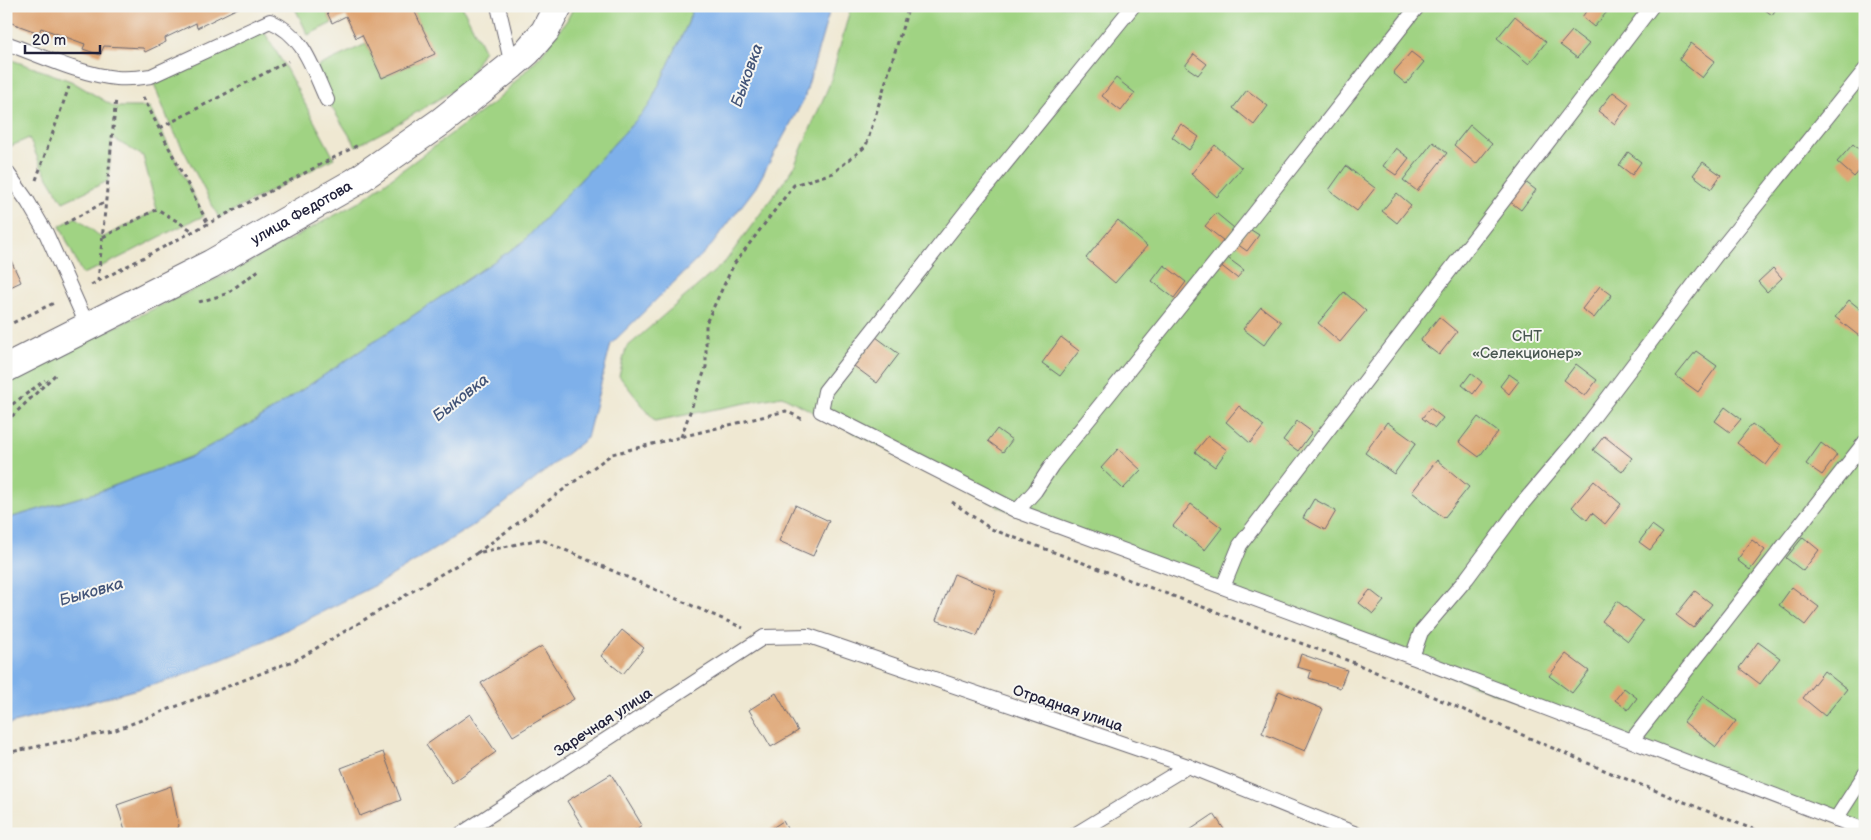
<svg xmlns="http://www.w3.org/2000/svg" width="1871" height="840" font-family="'Balsamiq Sans',sans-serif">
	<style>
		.green { fill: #a0d383; stroke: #617a5f }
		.water { fill: #7eb0ea; stroke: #506992 }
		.building { fill: #dea472 }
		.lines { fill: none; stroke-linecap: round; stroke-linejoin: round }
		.service-casing { stroke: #6a6770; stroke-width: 16 }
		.minor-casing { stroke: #6a6770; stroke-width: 30 }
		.path { stroke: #6a6770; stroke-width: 3; stroke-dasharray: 4 4; stroke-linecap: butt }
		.service { stroke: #fff; stroke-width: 14 }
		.minor { stroke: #fff; stroke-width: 28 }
		.labels { text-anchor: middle; stroke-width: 4; stroke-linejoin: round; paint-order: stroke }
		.street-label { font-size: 15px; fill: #22223b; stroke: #f6f6f2 }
		.park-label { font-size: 15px; fill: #485751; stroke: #f6f6f2 }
		.water-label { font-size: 16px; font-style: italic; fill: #425478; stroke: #f6f6f2 }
	</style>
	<rect width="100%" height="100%" fill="#f6f6f2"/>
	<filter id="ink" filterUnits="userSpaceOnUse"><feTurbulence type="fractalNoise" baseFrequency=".02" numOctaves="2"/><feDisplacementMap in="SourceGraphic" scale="10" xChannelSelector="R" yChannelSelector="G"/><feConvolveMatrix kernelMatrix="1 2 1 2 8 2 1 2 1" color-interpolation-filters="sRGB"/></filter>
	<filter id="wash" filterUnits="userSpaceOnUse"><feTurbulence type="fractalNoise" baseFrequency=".0096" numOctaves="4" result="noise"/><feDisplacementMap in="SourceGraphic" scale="20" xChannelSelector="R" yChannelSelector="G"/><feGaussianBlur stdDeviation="1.12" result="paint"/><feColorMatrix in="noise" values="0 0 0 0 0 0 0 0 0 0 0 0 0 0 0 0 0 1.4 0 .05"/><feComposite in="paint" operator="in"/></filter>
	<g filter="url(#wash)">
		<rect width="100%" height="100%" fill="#efe8d2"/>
		<g class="green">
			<path d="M294 6H324L332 23 308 35Z"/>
			<path d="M412 6H462L484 50 465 83 389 129 356 146 327 100 312 69 366 44 382 78 434 54Z"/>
			<path d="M574 6H693L688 23 649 106 523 242 257 420 190 457 98 492 6 519V379L229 273 359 202 497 100 541 55 567 20Z"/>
			<path d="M851 6H1865V832L1004 509 782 396 655 421 619 376 626 348 725 262 793 169 830 83Z"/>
			<path d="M260 25 283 63 334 158 219 218 169 122 151 76Z"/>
			<path d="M6 58 71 81 115 107H149L204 216C162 233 124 259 82 274L60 226 76 217 102 238 157 210 143 156 112 138 108 181 63 202 41 166 29 138 9 147 6 141Z"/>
		</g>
		<path class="water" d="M693 6H831L804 99 756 187 711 246 611 344 587 438 490 515 378 584 252 647 174 679 6 725V519L98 492 190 457 257 420 523 242 649 106 688 23Z"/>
		<g id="blocks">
			<g class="building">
				<path d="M6 6H242L197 28 196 23 165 38 166 42 145 52 143 48 104 46 100 55 83 49 85 44 41 28 39 33 6 21Z"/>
				<path d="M324 6H382L385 13 399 6H412L435 54 382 78 362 35 356 38 346 16 332 23Z"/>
				<path d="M1590 6H1600L1607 12 1594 27 1582 17Z"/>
				<path d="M1760 6H1778L1772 15Z"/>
				<path d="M1515 16 1546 42 1529 64 1497 38Z"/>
				<path d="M1572 31 1589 44 1577 58 1560 45Z"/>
				<path d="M1691 43 1715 61 1702 78 1679 60Z"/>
				<path d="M1411 52 1424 62 1406 84 1393 73Z"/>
				<path d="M1194 54 1207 64 1198 75 1185 66Z"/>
				<path d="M1116 78 1135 93 1121 111 1102 96Z"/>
				<path d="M1247 90 1268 106 1254 125 1233 108Z"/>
				<path d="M1613 92 1629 104 1615 124 1598 111Z"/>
				<path d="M1181 124 1199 137 1189 150 1172 137Z"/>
				<path d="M1470 125 1492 144 1476 164 1454 145Z"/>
				<path d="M1433 142 1447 153 1417 191 1403 180Z"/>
				<path d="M1853 144 1865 155V165L1854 177 1837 162Z"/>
				<path d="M1215 145 1242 168 1217 197 1191 174Z"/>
				<path d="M1396 148 1409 158 1396 175 1383 166Z"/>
				<path d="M1628 152 1641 162 1632 175 1619 165Z"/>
				<path d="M1703 162 1721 175 1711 189 1693 175Z"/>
				<path d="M1346 166 1375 188 1357 211 1329 190Z"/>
				<path d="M1524 181 1536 190 1521 210 1509 201Z"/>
				<path d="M1397 193 1411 205 1397 223 1382 211Z"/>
				<path d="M1216 213 1234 228 1224 241 1205 226Z"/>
				<path d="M1118 220 1147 246 1115 283 1086 258Z"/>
				<path d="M1248 228 1259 235 1247 251 1237 244Z"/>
				<path d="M6 250 21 282 6 289Z"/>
				<path d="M1225 256 1244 270 1237 278 1219 264Z"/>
				<path d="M1164 265 1186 282 1174 298 1152 281Z"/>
				<path d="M1773 268 1782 278 1767 292 1758 282Z"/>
				<path d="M1600 286 1612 295 1594 318 1582 309Z"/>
				<path d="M1344 292 1366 311 1340 342 1318 323Z"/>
				<path d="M1849 300 1865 313V329L1859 336 1835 317Z"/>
				<path d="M1261 307 1281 322 1264 345 1243 329Z"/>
				<path d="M1439 317 1457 332 1439 355 1420 341Z"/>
				<path d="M876 337 899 354 877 383 854 366Z"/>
				<path d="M1061 337 1079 351 1060 376 1042 363Z"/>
				<path d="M1696 351 1717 366 1698 392 1676 376Z"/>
				<path d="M1576 364 1597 380 1585 396 1564 380Z"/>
				<path d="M1471 373 1482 382 1473 394 1462 385Z"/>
				<path d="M1509 374 1519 381 1509 394 1500 386Z"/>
				<path d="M1239 406 1264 426 1250 443 1226 422Z"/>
				<path d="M1725 407 1741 419 1730 432 1715 421Z"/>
				<path d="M1430 408 1443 418 1435 428 1422 418Z"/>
				<path d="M1478 417 1498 432 1479 457 1459 442Z"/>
				<path d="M1297 421 1312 432 1298 451 1283 440Z"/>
				<path d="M1387 422 1416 443 1394 474 1365 453Z"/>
				<path d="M1752 424 1781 445 1766 465 1737 443Z"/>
				<path d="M997 429 1012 440 1003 452 988 441Z"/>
				<path d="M1208 436 1227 450 1215 467 1195 452Z"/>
				<path d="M1604 436 1632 458 1622 472 1593 450Z"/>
				<path d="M1821 443 1837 455 1822 475 1806 464Z"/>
				<path d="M1118 449 1141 470 1123 489 1101 468Z"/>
				<path d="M1437 460 1469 487 1444 518 1412 492Z"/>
				<path d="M1594 481 1621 504 1605 524 1592 513 1587 520 1572 507Z"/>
				<path d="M1314 499 1336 511 1325 530 1303 518Z"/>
				<path d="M1191 504 1222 528 1205 550 1173 526Z"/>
				<path d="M795 505 829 521 813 556 779 541Z"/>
				<path d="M1652 525 1663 533 1650 550 1639 542Z"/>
				<path d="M1803 537 1819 550 1803 571 1786 558Z"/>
				<path d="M1752 540 1765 550 1750 570 1737 560Z"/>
				<path d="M954 574 996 591 977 636 936 620Z"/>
				<path d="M1792 587 1819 607 1805 625 1779 605Z"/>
				<path d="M1370 590 1384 601 1373 614 1359 603Z"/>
				<path d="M1695 591 1712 604 1693 628 1676 615Z"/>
				<path d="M1617 601 1643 621 1628 641 1602 621Z"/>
				<path d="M622 630 644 648 623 674 601 656Z"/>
				<path d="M1758 642 1780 658 1760 684 1739 668Z"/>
				<path d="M542 646 574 699 513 736 481 683Z"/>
				<path d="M1301 654 1347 670 1340 688 1309 678 1311 671 1297 667Z"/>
				<path d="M1566 654 1589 671 1572 693 1549 676Z"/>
				<path d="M1824 671 1847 689 1825 716 1803 698Z"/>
				<path d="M1624 688 1637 698 1628 710 1615 700Z"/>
				<path d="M1279 691 1323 709 1305 751 1262 733Z"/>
				<path d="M776 693 798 731 771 747 749 710Z"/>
				<path d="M1703 696 1736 721 1716 747 1684 722Z"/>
				<path d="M470 714 496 752 452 783 426 745Z"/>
				<path d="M383 752 401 800 360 816 341 768Z"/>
				<path d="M611 774 642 825 629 834H587L567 801Z"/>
				<path d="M171 786 179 826 174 834H126L117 805Z"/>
				<path d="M1214 814 1227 834H1184Z"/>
				<path d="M783 821 790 834H763Z"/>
			</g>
		</g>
	</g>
	<g filter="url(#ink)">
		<use href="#blocks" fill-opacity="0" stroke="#6a6770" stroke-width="1"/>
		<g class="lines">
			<defs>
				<g id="service">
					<path d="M498 6 512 65"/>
					<path d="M1133 6 973 203 825 391 821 411 1017 511 1412 657 1865 830"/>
					<path d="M6 43C39 55 82 75 116 78 128 79 139 78 151 76L270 21C305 36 312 68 327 100"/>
					<path d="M6 171 28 202 46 233 88 327"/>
					<path d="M1017 511 1035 491 1052 465 1244 227 1418 6"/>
					<path d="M1223 587 1240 545 1652 6"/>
					<path d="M1412 657 1421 632 1467 578 1522 504 1576 440 1717 254 1865 70"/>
					<path d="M1632 740 1865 442"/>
					<path d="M1836 819 1865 774"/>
					<path d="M461 834 764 637 809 636 1188 766 1356 834"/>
					<path d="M1076 834 1188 766"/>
				</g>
				<g id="minor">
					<path id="s1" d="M6 368 211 264 355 182 442 121 512 65 527 52 545 31 558 6"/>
				</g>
			</defs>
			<use href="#service" class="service-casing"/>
			<use href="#minor" class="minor-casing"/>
			<g class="path">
				<path d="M143 97 208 224"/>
				<path d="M160 128 288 61"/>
				<path d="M36 180 69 87"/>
				<path d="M64 224 105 202"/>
				<path d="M103 237 157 209 193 231"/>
				<path d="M98 281 116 98"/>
				<path d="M91 285 360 144"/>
				<path d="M199 302 226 294 259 270"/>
				<path d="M6 326 56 302"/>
				<path d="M6 409 45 380"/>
				<path d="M6 422 56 374"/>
				<path d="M681 437 706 367V323L734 264 794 185 833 173 866 146 909 6"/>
				<path d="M952 502 991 529 1352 662 1611 773 1765 834"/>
				<path d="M477 553 612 454 786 411 804 420"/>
				<path d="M6 753 113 731 298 659 477 553 540 539 743 628"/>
			</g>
			<use href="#service" class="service"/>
			<use href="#minor" class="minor"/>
		</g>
	</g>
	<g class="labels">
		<g class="street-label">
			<text dy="5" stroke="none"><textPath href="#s1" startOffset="334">улица Федотова</textPath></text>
			<text transform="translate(1068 708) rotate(19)" y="5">Отрадная улица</text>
			<text transform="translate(603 722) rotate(-33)" y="5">Заречная улица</text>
		</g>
		<g class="park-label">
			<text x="1527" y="341">СНТ<tspan x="1527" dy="17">«Селекционер»</tspan></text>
		</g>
		<g class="water-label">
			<text transform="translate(746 75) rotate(-70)" y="6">Быковка</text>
			<text transform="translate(460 397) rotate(-38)" y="6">Быковка</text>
			<text transform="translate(91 591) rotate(-16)" y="6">Быковка</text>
		</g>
	</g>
	<rect width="1871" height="840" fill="none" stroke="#f6f6f2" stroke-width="25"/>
	<path d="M25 45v8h75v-8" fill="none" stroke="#22223b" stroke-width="2.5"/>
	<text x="32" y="45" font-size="15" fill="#22223b" stroke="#f6f6f2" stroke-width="4" paint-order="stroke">20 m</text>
</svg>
